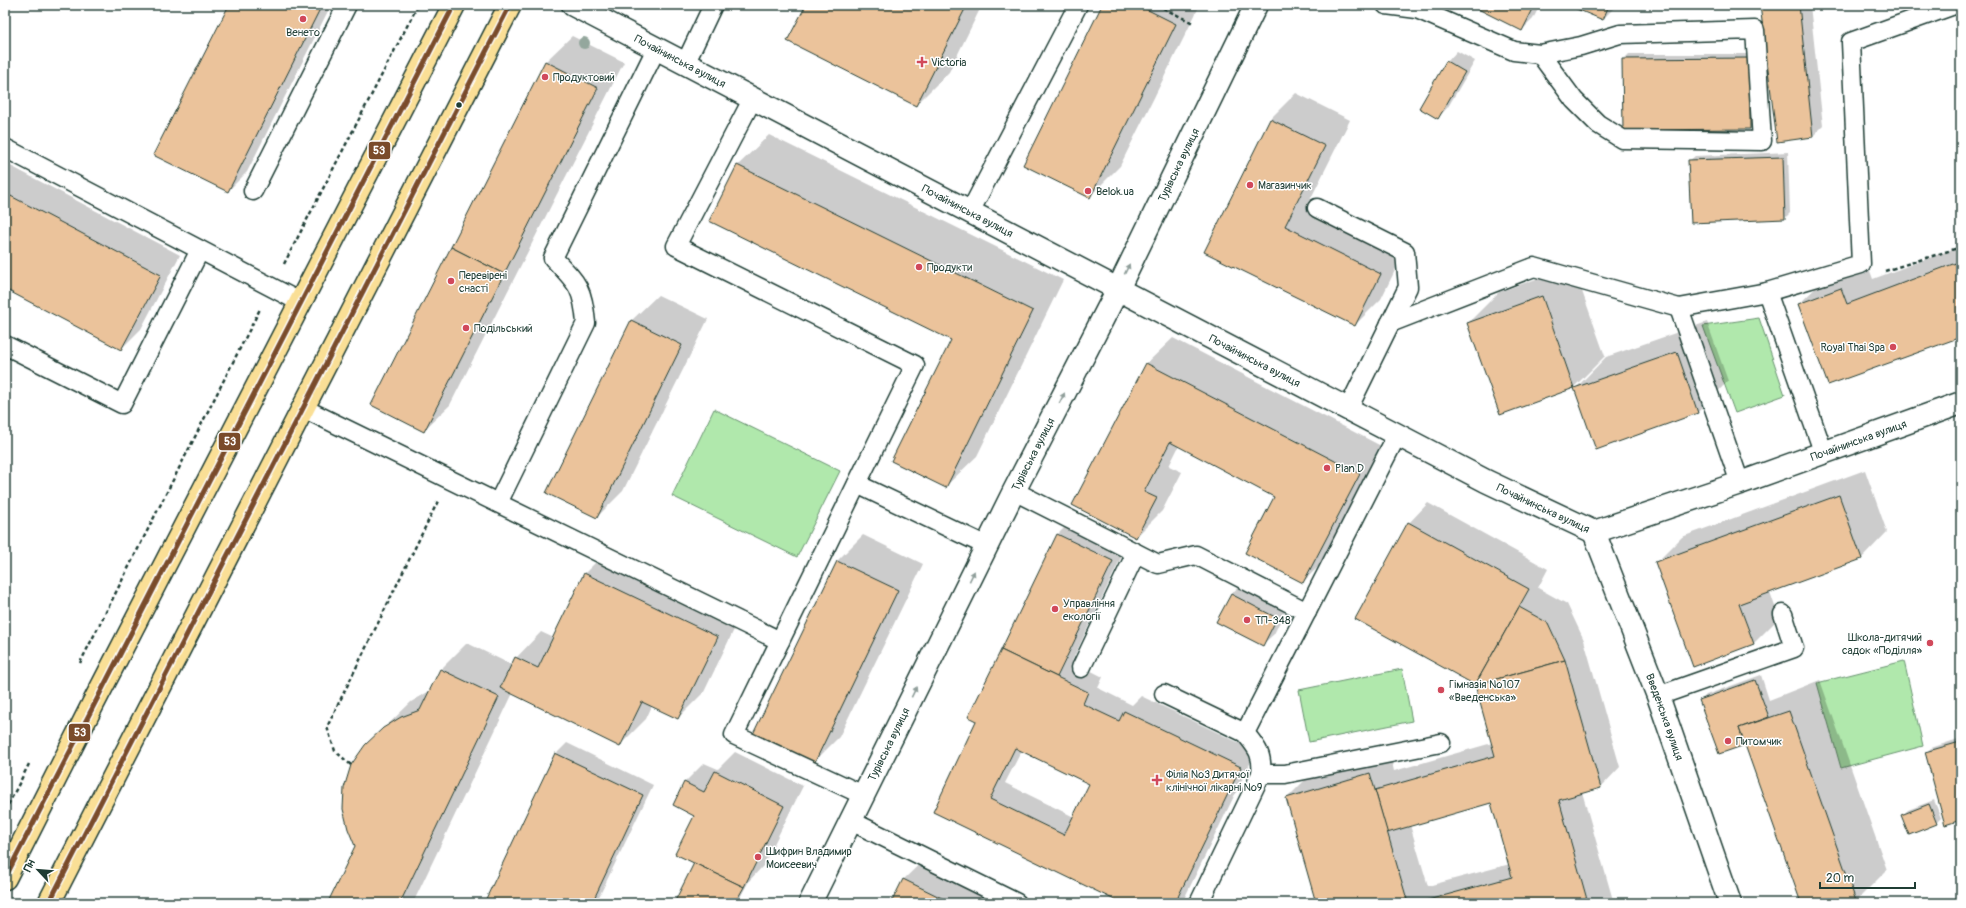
<svg xmlns="http://www.w3.org/2000/svg" width="1966" height="908" font-family="Pangolin,sans-serif">
	<style>
		.green { fill: #b0e8ac; stroke: #689270 }
		.shadow { fill: #0003; fill-rule: evenodd }
		.building { fill: #ebc39b; stroke: #1f3d34; fill-rule: evenodd }
		.lines { fill: none; stroke-linecap: round; stroke-linejoin: round }
		.service-casing { stroke: #1f3d34; stroke-width: 21 }
		.minor-casing { stroke: #1f3d34; stroke-width: 25 }
		.primary-casing { stroke: #1f3d34; stroke-width: 25 }
		.path { stroke: #1f3d34; stroke-width: 2.5; stroke-dasharray: 4 3; stroke-linecap: butt }
		.service { stroke: #fff; stroke-width: 18 }
		.minor { stroke: #fff; stroke-width: 22 }
		.primary { stroke: #fadf96; stroke-width: 22 }
		.bus-1-casing { stroke: #fff; stroke-width: 8 }
		.bus-1 { stroke: #7a4b2a; stroke-width: 5 }
		.tree { fill: #94a79d }
		.oneway { fill: #8f9e9a }
		.poi-dot { fill: #d1495b; stroke: #fff; stroke-width: 1.5 }
		.bus-dot { fill: #1f3d34; stroke: #fff; stroke-width: 1.5 }
		.labels { text-anchor: middle; stroke-width: 3; stroke-linejoin: round; paint-order: stroke }
		.poi-label { font-size: 11px; fill: #1f3d34; stroke: #fff; text-anchor: start }
		.street-label { font-size: 11px; fill: #1f3d34; stroke: #fff }
		.line-badge { stroke: #fff; stroke-width: 1.5 }
		.badge-label { font-size: 11px; text-anchor: middle; font-weight: bold; fill: #fff }
	</style>
	<rect width="100%" height="100%" fill="#fff"/>
	<filter id="ink" filterUnits="userSpaceOnUse"><feTurbulence type="fractalNoise" baseFrequency=".025" numOctaves="2"/><feDisplacementMap in="SourceGraphic" scale="8" xChannelSelector="R" yChannelSelector="G"/><feConvolveMatrix kernelMatrix="1 2 1 2 8 2 1 2 1" color-interpolation-filters="sRGB"/></filter>
	<g filter="url(#ink)">
		<g class="green">
			<path d="M1759 318 1785 395 1735 413 1703 326Z"/>
			<path d="M714 409 840 471 797 557 672 496Z"/>
			<path d="M1904 661 1923 746 1841 768 1817 683Z"/>
			<path d="M1402 669 1412 721 1309 742 1299 690Z"/>
		</g>
		<g class="shadow">
			<path d="M230 5H331L247 172 228 191Z"/>
			<path d="M807 5H982L949 72 916 105Z"/>
			<path d="M1103 5H1200L1120 166 1089 197Z"/>
			<path d="M1472 5H1540L1533 19 1522 30Z"/>
			<path d="M1570 5H1617L1603 19Z"/>
			<path d="M1762 5H1810L1823 126 1813 136Z"/>
			<path d="M572 36 624 62 450 405 424 430 546 61Z"/>
			<path d="M1457 51 1475 61 1448 107 1438 118 1447 62Z"/>
			<path d="M1629 54H1755V123L1750 128 1623 60Z"/>
			<path d="M1296 93 1350 120 1310 200 1406 248 1381 299 1355 325 1205 251 1270 119Z"/>
			<path d="M769 135 1063 280 977 456 946 486 952 340 711 220 738 165Z"/>
			<path d="M1788 152 1790 213 1785 218 1689 161 1695 156Z"/>
			<path d="M5 163 180 255 141 329 121 349 5 288Z"/>
			<path d="M1961 246V336L1799 304 1825 279 1867 263 1873 279Z"/>
			<path d="M1573 266 1605 356 1574 387 1500 414 1468 323 1499 292Z"/>
			<path d="M658 295 708 319 623 491 597 517 548 493 632 320Z"/>
			<path d="M1707 322 1728 381 1698 412 1576 388 1606 357Z"/>
			<path d="M1173 338 1385 448 1329 556 1303 582 1276 496 1179 446 1169 466 1182 472 1162 511 1136 537 1074 504 1147 363Z"/>
			<path d="M1865 470 1887 532 1862 558 1770 592 1779 618 1753 644 1656 563 1682 537Z"/>
			<path d="M1428 503 1548 569 1538 588 1567 604 1584 640 1620 767 1601 787 1582 792 1613 900 1610 903H1317L1287 798 1307 778 1390 754 1394 771 1492 743 1476 685 1356 618 1409 523ZM1492 802 1510 864 1428 886 1410 825Z"/>
			<path d="M1073 519 1127 545 1072 661 1103 677 1098 688 1132 705 1141 696 1256 751 1182 903H1124L934 812 978 721 970 717 1058 534ZM1022 750 1091 784 1074 817 1005 783Z"/>
			<path d="M863 535 923 564 839 737 814 762 754 733 837 561Z"/>
			<path d="M611 547 743 611 704 692 678 718 652 706 646 719 620 745 513 693 414 901 412 903H337L357 846 366 746 411 702 431 690 441 669 467 643 512 665 516 658 541 632 554 638 585 573Z"/>
			<path d="M1242 584 1287 607 1274 634 1263 644 1231 594Z"/>
			<path d="M1761 675 1769 700 1820 680 1887 870 1856 901 1849 903H1802L1746 744 1719 753 1701 700 1706 695Z"/>
			<path d="M1961 738V819L1946 824 1926 753 1931 748Z"/>
			<path d="M567 743 653 785 596 903H485L556 754Z"/>
			<path d="M735 752 803 786 763 866 749 881 737 903H675L696 863 695 815 685 782 704 763 718 769Z"/>
			<path d="M1934 800 1941 818 1936 823 1903 815 1908 810Z"/>
			<path d="M930 854 1023 903H892L904 879Z"/>
		</g>
		<g class="building">
			<path d="M229 5H322L228 192 153 155Z"/>
			<path d="M806 5H967L916 106 787 41Z"/>
			<path d="M1102 5H1138L1176 24 1090 198 1023 165Z"/>
			<path d="M1470 5H1535L1522 31Z"/>
			<path d="M1567 5H1609L1603 20Z"/>
			<path d="M1760 5H1799L1813 137 1777 142Z"/>
			<path d="M1750 58V129L1623 130 1622 59Z"/>
			<path d="M545 61 598 88 504 274 451 247Z"/>
			<path d="M1446 61 1465 72 1438 119 1419 108Z"/>
			<path d="M1270 119 1325 146 1285 226 1381 274 1355 326 1204 252Z"/>
			<path d="M1783 157 1785 219 1691 223 1688 160Z"/>
			<path d="M737 165 1033 311 946 488 891 461 951 340 709 221Z"/>
			<path d="M5 193 161 275 121 350 5 289Z"/>
			<path d="M451 247 504 274 424 432 371 405Z"/>
			<path d="M1961 261V337L1828 385 1798 304 1841 288 1847 304Z"/>
			<path d="M1542 296 1574 388 1500 415 1467 323Z"/>
			<path d="M631 320 682 345 597 518 546 493Z"/>
			<path d="M1677 352 1698 413 1596 450 1574 388Z"/>
			<path d="M1146 363 1360 474 1303 583 1245 553 1274 497 1170 442 1144 492 1157 498 1136 538 1072 505Z"/>
			<path d="M1839 495 1862 559 1739 604 1754 644 1693 667 1655 562Z"/>
			<path d="M1408 522 1529 589 1475 685 1355 619Z"/>
			<path d="M1057 534 1113 561 1057 677 1001 650Z"/>
			<path d="M837 561 898 590 814 764 753 734Z"/>
			<path d="M584 573 718 637 678 719 642 702 620 747 500 688 515 657 538 668Z"/>
			<path d="M1231 594 1277 618 1263 646 1216 622Z"/>
			<path d="M1519 607 1548 623 1565 660 1475 685Z"/>
			<path d="M1001 650 1088 692 1083 704 1119 721 1124 711 1241 767 1175 903H1121L933 812 976 721 968 717ZM1015 748 1089 784 1064 835 990 799Z"/>
			<path d="M1565 660 1601 788 1559 800 1588 903H1417L1512 877 1491 803 1387 833 1375 790 1495 756 1475 685Z"/>
			<path d="M440 669 499 697 400 903H335L329 900 355 846 348 829 343 809 344 788 351 765 365 745 383 728 401 717 420 710Z"/>
			<path d="M1755 680 1769 717 1739 728 1745 745 1719 754 1699 700Z"/>
			<path d="M1789 711 1856 901 1852 903H1801L1739 728Z"/>
			<path d="M1960 742 1961 820 1945 825 1925 752Z"/>
			<path d="M555 753 643 795 592 903H484Z"/>
			<path d="M715 771 784 806 744 887 675 854 694 816 673 805 684 782 704 792Z"/>
			<path d="M1370 773 1408 903H1316L1286 798Z"/>
			<path d="M1929 804 1937 824 1909 835 1901 815Z"/>
			<path d="M694 863 744 887 735 903H674Z"/>
			<path d="M903 879 952 903H891Z"/>
		</g>
		<g class="lines">
			<defs>
				<g id="service">
					<path d="M1386 5 1417 9 1514 51 1540 54 1581 46 1620 34 1755 30 1762 141 1622 139 1598 124 1574 100 1540 54"/>
					<path d="M686 62 713 5"/>
					<path d="M753 98 676 246 915 365 734 735 863 795"/>
					<path d="M5 148 300 302"/>
					<path d="M253 191 347 5"/>
					<path d="M1317 208 1405 252 1408 287 1348 409"/>
					<path d="M970 212 1078 5"/>
					<path d="M1767 292 1824 454"/>
					<path d="M1679 308 1740 483"/>
					<path d="M1390 323 1534 267 1679 308 1767 292 1861 264 1851 42 1954 5"/>
					<path d="M5 345 122 404 200 250"/>
					<path d="M303 408 780 641"/>
					<path d="M857 484 987 546"/>
					<path d="M1014 491 1158 564 1196 555 1307 612"/>
					<path d="M498 503 586 323C583 287 577 283 553 258L657 47"/>
					<path d="M1081 668 1136 553"/>
					<path d="M1164 694 1245 733"/>
					<path d="M1658 696 1794 648 1783 614"/>
					<path d="M1261 774H1285L1441 743"/>
					<path d="M851 821 1017 903"/>
					<path d="M1199 903 1261 774C1263 754 1257 748 1245 733L1397 435"/>
				</g>
				<g id="minor">
					<path id="s1" d="M573 5 1486 481 1594 532 1740 483 1961 403"/>
					<path id="s2" d="M1594 532 1658 696 1730 903"/>
					<path id="s3" d="M810 903 1014 491 1118 289 1256 5"/>
				</g>
				<g id="primary">
					<path d="M5 878 93 704 454 5"/>
					<path d="M49 903 510 5"/>
				</g>
			</defs>
			<use href="#service" class="service-casing"/>
			<use href="#minor" class="minor-casing"/>
			<use href="#primary" class="primary-casing"/>
			<g class="path">
				<path d="M1157 5 1193 23"/>
				<path d="M284 264 418 5"/>
				<path d="M1885 271 1961 247"/>
				<path d="M80 663 260 309"/>
				<path d="M351 765 335 751 327 727 438 501"/>
				<path d="M5 811 29 764"/>
			</g>
			<use href="#service" class="service"/>
			<use href="#minor" class="minor"/>
			<use href="#primary" class="primary"/>
			<defs>
				<g id="bus-1">
					<path d="M5 878 454 5"/>
					<path d="M49 903 510 5"/>
				</g>
			</defs>
			<use href="#bus-1" class="bus-1-casing"/>
			<use href="#bus-1" class="bus-1"/>
		</g>
		<circle class="tree" cx="584" cy="43" r="6"/>
		<defs><path id="oneway-solid" d="M-6-.8H1V-3.2L6.5 0L1 3.2V.8H-6Z"/></defs>
		<g class="oneway">
			<use href="#oneway-solid" transform="translate(1127 269) rotate(-64)"/>
			<use href="#oneway-solid" transform="translate(1062 398) rotate(-63)"/>
			<use href="#oneway-solid" transform="translate(972 576) rotate(-64)"/>
			<use href="#oneway-solid" transform="translate(914 692) rotate(-64)"/>
		</g>
	</g>
	<g class="poi-dot">
		<circle cx="303" cy="19" r="4"/>
		<path d="M920 56h4v4h4v4h-4v4h-4v-4h-4v-4h4z"/>
		<circle cx="545" cy="77" r="4"/>
		<circle cx="1250" cy="185" r="4"/>
		<circle cx="1088" cy="191" r="4"/>
		<circle cx="919" cy="267" r="4"/>
		<circle cx="451" cy="281" r="4"/>
		<circle cx="466" cy="328" r="4"/>
		<circle cx="1893" cy="347" r="4"/>
		<circle cx="1327" cy="468" r="4"/>
		<circle cx="1055" cy="609" r="4"/>
		<circle cx="1247" cy="620" r="4"/>
		<circle cx="1930" cy="643" r="4"/>
		<circle cx="1441" cy="690" r="4"/>
		<circle cx="1728" cy="741" r="4"/>
		<path d="M1155 774h4v4h4v4h-4v4h-4v-4h-4v-4h4z"/>
		<circle cx="758" cy="857" r="4"/>
	</g>
	<circle class="bus-dot" cx="459" cy="105" r="3.5"/>
	<g class="labels">
		<g class="poi-label">
			<text x="303" y="36" text-anchor="middle">Венето</text>
			<text x="931" y="66">Victoria</text>
			<text x="553" y="81">Продуктовий</text>
			<text x="1258" y="189">Магазинчик</text>
			<text x="1096" y="195">Belok.ua</text>
			<text x="927" y="271">Продукти</text>
			<text x="459" y="279">Перевірені<tspan x="459" dy="13">снасті</tspan></text>
			<text x="474" y="332">Подільський</text>
			<text x="1885" y="351" text-anchor="end">Royal Thai Spa</text>
			<text x="1335" y="472">Plan D</text>
			<text x="1063" y="607">Управління<tspan x="1063" dy="13">екології</tspan></text>
			<text x="1255" y="624">ТП-348</text>
			<text x="1922" y="641" text-anchor="end">Школа-дитячий<tspan x="1922" dy="13">садок «Поділля»</tspan></text>
			<text x="1449" y="688">Гімназія №107<tspan x="1449" dy="13">«Введенська»</tspan></text>
			<text x="1736" y="745">Питомчик</text>
			<text x="1166" y="778">Філія №3 Дитячої<tspan x="1166" dy="13">клінічної лікарні №9</tspan></text>
			<text x="766" y="855">Шифрин Владимир<tspan x="766" dy="13">Моисеевич</tspan></text>
		</g>
		<g class="street-label">
			<text dy="4" stroke="none"><textPath href="#s1" startOffset="121">Почайнинська вулиця</textPath></text>
			<text dy="4" stroke="none"><textPath href="#s3" startOffset="825">Турівська вулиця</textPath></text>
			<text dy="4" stroke="none"><textPath href="#s1" startOffset="445">Почайнинська вулиця</textPath></text>
			<text dy="4" stroke="none"><textPath href="#s1" startOffset="769">Почайнинська вулиця</textPath></text>
			<text dy="4" stroke="none"><textPath href="#s1" startOffset="1429">Почайнинська вулиця</textPath></text>
			<text dy="4" stroke="none"><textPath href="#s3" startOffset="501">Турівська вулиця</textPath></text>
			<text dy="4" stroke="none"><textPath href="#s1" startOffset="1093">Почайнинська вулиця</textPath></text>
			<text dy="4" stroke="none"><textPath href="#s2" startOffset="198">Введенська вулиця</textPath></text>
			<text dy="4" stroke="none"><textPath href="#s3" startOffset="177">Турівська вулиця</textPath></text>
		</g>
	</g>
	<g class="line-badge">
		<rect x="368" y="141" width="23" height="19" rx="4" fill="#7a4b2a"/>
		<rect x="218" y="432" width="23" height="19" rx="4" fill="#7a4b2a"/>
		<rect x="68" y="723" width="23" height="19" rx="4" fill="#7a4b2a"/>
	</g>
	<g class="badge-label">
		<text x="379" y="154">53</text>
		<text x="230" y="445">53</text>
		<text x="80" y="736">53</text>
	</g>
	<rect width="1966" height="908" fill="none" stroke="#fff" stroke-width="20"/>
	<rect x="10" y="10" width="1946" height="888" fill="none" stroke="#1f3d34" stroke-width="1.5" filter="url(#ink)"/>
	<g transform="translate(38 870) rotate(296)" stroke="#ffffff" stroke-width="3" paint-order="stroke">
	<path d="M0-3L7 15L0 10L-7 15Z" fill="#1f3d34"/>
	<text y="-6" font-size="11" font-weight="bold" text-anchor="middle" fill="#1f3d34">Пн</text>
	</g>
	<path d="M1820 882v6h95v-6" fill="none" stroke="#1f3d34" stroke-width="2"/>
	<text x="1826" y="882" font-size="12" fill="#1f3d34" stroke="#ffffff" stroke-width="3" paint-order="stroke">20 m</text>
</svg>
